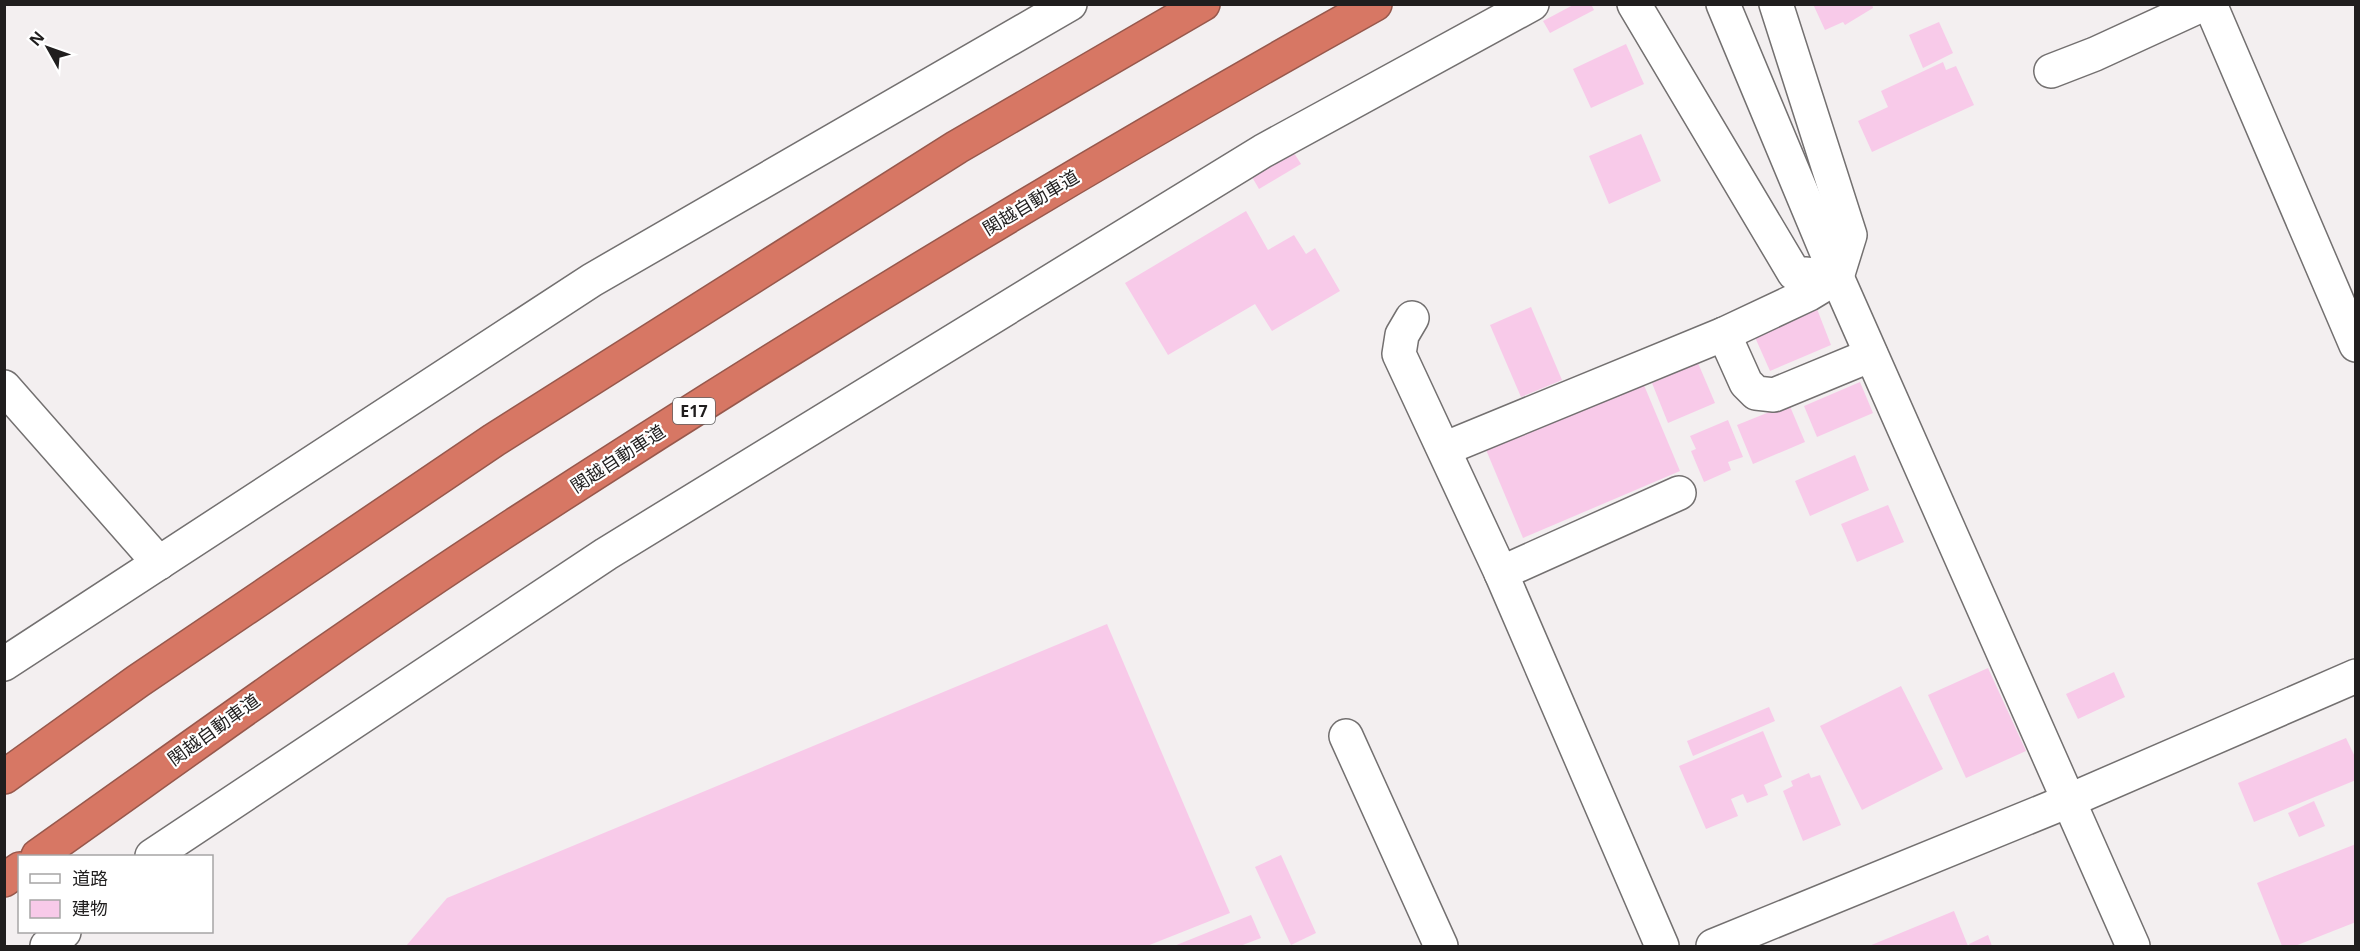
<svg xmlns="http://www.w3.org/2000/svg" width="2360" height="951" font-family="'Open Sans','Noto Sans JP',sans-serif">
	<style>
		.building { fill: #f8cae9 }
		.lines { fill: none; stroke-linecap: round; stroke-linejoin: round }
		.minor-casing { stroke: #737070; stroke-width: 36 }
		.highway-casing { stroke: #97584c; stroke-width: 36 }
		.minor { stroke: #fff; stroke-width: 33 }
		.highway { stroke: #d77764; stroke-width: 33 }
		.labels { text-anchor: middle; stroke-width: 4.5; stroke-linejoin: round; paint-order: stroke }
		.shield { fill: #fff; stroke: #636262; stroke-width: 1.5 }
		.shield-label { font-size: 16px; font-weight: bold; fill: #201e1e }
		.street-label { font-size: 18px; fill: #201e1e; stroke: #fff }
	</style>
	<rect width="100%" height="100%" fill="#f3eff0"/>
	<g class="building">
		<path d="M1575 4H1591L1594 10 1550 33 1543 21Z"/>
		<path d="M1813 4H1872L1873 8 1845 25 1843 22 1825 30Z"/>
		<path d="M1939 22 1953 53 1923 68 1909 35Z"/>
		<path d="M1626 44 1644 84 1591 108 1573 69Z"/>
		<path d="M1943 62 1946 70 1956 66 1974 105 1872 152 1858 121 1888 107 1881 91Z"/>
		<path d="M1641 134 1661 181 1609 204 1589 156Z"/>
		<path d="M1294 153 1301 164 1259 189 1252 177Z"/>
		<path d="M1246 211 1268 250 1294 235 1306 254 1315 248 1340 291 1272 331 1255 304 1168 355 1125 283Z"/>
		<path d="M1531 307 1562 380 1521 397 1490 325Z"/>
		<path d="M1817 309 1831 345 1770 371 1754 335Z"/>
		<path d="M1698 363 1715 403 1668 423 1652 383Z"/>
		<path d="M1641 378 1680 471 1523 538 1484 445Z"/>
		<path d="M1860 382 1873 413 1817 437 1804 406Z"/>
		<path d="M1789 404 1805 442 1753 464 1737 425Z"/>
		<path d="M1728 420 1743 457 1728 462 1731 470 1704 482 1691 451 1696 449 1690 436Z"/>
		<path d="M1855 455 1869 490 1810 516 1795 481Z"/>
		<path d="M1888 505 1904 542 1857 562 1841 524Z"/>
		<path d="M1107 624 1230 913 1147 946H406L447 898Z"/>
		<path d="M1988 668 2026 751 1966 778 1928 695Z"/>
		<path d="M2114 672 2125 697 2078 719 2066 694Z"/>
		<path d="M1901 686 1943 769 1862 810 1820 726Z"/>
		<path d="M1769 707 1775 721 1693 756 1687 741Z"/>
		<path d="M1763 731 1782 777 1764 785 1768 795 1747 803 1743 794 1731 799 1738 816 1706 829 1679 766Z"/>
		<path d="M2346 738 2356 759V780L2254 822 2238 783Z"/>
		<path d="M1809 773 1811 778 1820 775 1841 825 1803 841 1783 791 1793 786 1791 781Z"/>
		<path d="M2314 801 2325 826 2299 837 2288 813Z"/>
		<path d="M2356 844V922L2295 946H2282L2257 883Z"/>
		<path d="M1281 855 1316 933 1291 945 1255 867Z"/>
		<path d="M1954 911 1968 946H1869Z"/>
		<path d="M1251 915 1261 938 1240 946H1174Z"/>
		<path d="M1988 935 1992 946H1970L1969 944Z"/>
	</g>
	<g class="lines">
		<defs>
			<g id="minor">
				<path d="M1634 4 1794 273 1837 277"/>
				<path d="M1723 4 1837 277 2133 946"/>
				<path d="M2210 4 2356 345"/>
				<path d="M2051 71 2095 54 2204 4"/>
				<path d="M1412 318 1402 335 1399 354 1501 573 1662 946"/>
				<path d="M1724 334 1746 383 1756 393 1774 395 1871 355"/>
				<path d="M4 387 159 563"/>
				<path d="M1444 449 1724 334 1809 294 1837 277 1850 235 1776 4"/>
				<path d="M1501 573 1679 493"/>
				<path d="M4 664 592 280 1070 4"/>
				<path d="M1346 736 1441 946"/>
				<path d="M152 856 606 554 1263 151 1532 4"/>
				<path d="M47 946 64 932"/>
				<path d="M1713 946 2068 801 2356 676"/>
			</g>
			<g id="highway">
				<path d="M4 777 138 681 494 440 957 147 1203 4"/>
				<path d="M38 856C192 747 344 636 502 533 787 347 1078 170 1375 4"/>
				<path d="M4 880 20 869"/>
			</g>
		</defs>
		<use href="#minor" class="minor-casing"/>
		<use href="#highway" class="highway-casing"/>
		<use href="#minor" class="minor"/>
		<use href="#highway" class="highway"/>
	</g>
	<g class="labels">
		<rect class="shield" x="673" y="398" width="42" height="26" rx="4.5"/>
		<g class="shield-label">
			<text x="694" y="417">E17</text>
		</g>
		<g class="street-label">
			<text transform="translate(1031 203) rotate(-31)" y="6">関越自動車道</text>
			<text transform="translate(618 459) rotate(-33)" y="6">関越自動車道</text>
			<text transform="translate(214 730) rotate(-36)" y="6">関越自動車道</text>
		</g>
	</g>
	<rect width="2360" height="951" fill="none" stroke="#201e1e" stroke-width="12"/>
	<rect x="18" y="855" width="195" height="78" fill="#ffffff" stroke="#a6a5a5" stroke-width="1.5"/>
	<rect x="30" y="874" width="30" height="9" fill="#ffffff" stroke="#a6a5a5" stroke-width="1.5"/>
	<text x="72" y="885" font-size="18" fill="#201e1e">道路</text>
	<rect x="30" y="900" width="30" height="18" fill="#f8cae9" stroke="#a6a5a5" stroke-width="1.5"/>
	<text x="72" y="915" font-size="18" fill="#201e1e">建物</text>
	<g transform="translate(48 48) rotate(310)" stroke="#ffffff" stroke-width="4.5" paint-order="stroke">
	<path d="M0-4.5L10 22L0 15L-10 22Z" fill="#201e1e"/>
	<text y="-9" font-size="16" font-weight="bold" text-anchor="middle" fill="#201e1e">N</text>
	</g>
</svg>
